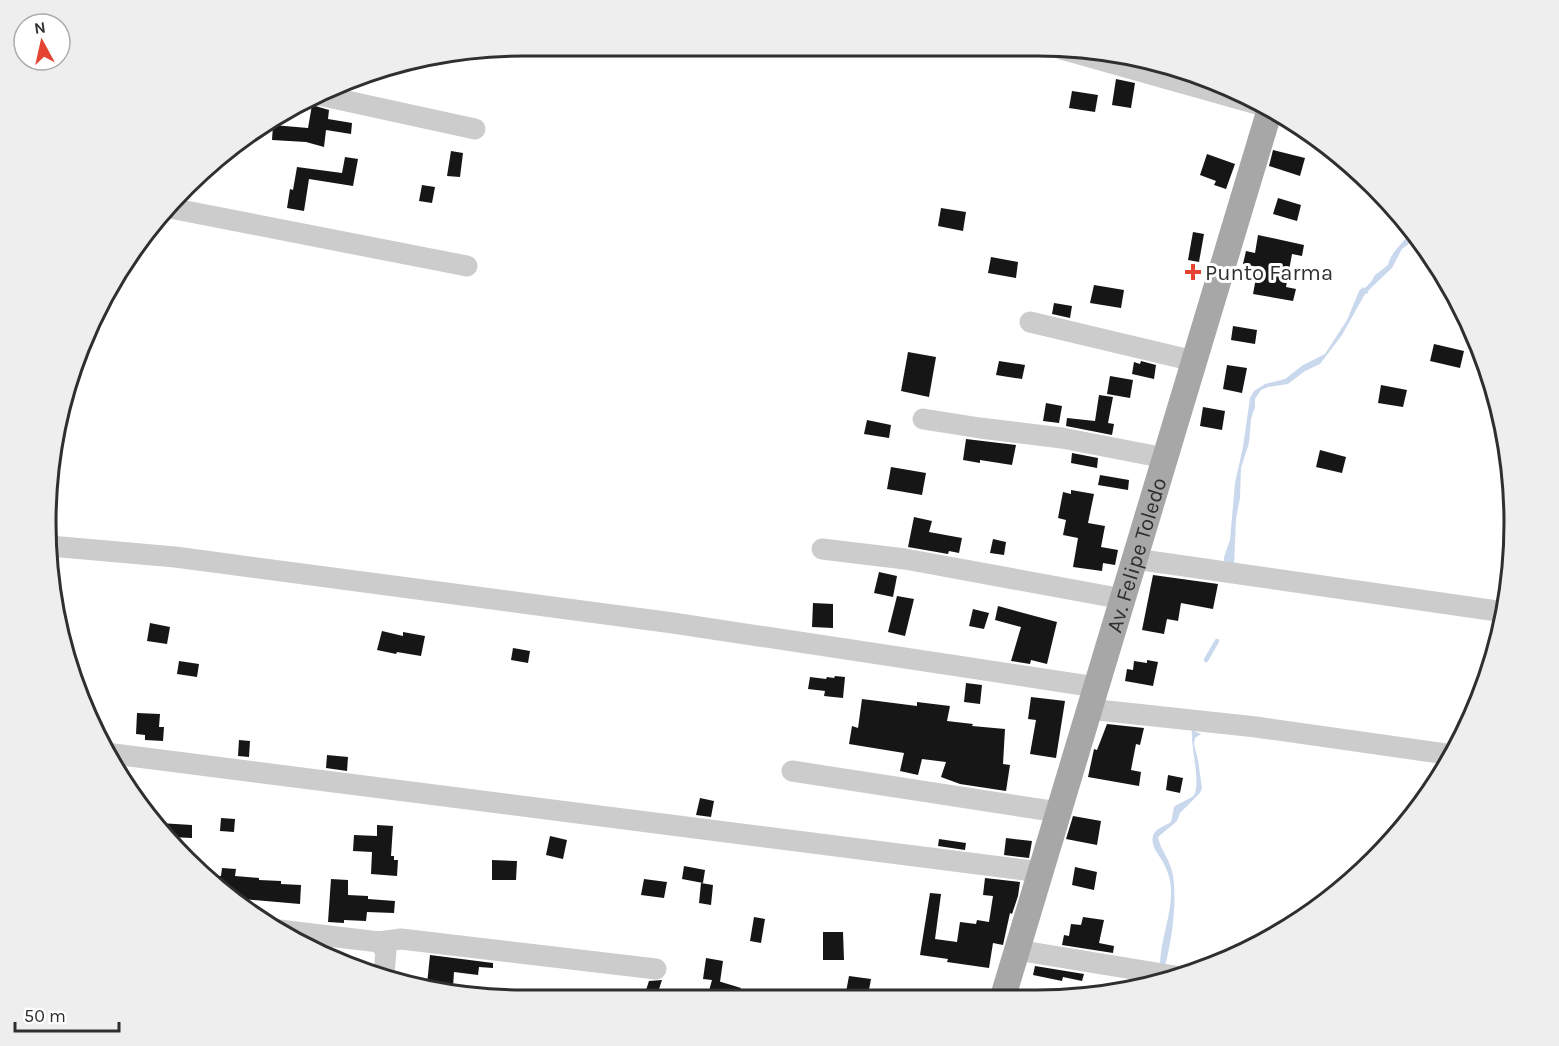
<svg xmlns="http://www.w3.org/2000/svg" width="1559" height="1046" font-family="Karla,sans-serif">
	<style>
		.water { fill: #c9d8ec }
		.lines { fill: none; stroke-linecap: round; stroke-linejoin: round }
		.stream { stroke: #c9d8ec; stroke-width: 4.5 }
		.building { fill: #161616 }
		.minor { stroke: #ccc; stroke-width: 21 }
		.major { stroke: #a7a7a7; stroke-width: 26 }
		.poi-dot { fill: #e64432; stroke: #fff; stroke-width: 2 }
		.labels { text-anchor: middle; stroke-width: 6; stroke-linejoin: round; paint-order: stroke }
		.poi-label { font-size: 22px; fill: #2f2f2f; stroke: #fff; text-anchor: start }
		.street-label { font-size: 22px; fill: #2f2f2f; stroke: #fff }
		.rim { fill: none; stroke: #2f2f2f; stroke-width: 3 }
	</style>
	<rect width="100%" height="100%" fill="#fff"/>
	<g class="water">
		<path d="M1411 228 1417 234 1415 239 1402 249 1392 268 1374 285 1371 282 1375 275 1388 265C1391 250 1406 243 1411 228Z"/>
		<path d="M1363 287 1369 293 1365 294 1342 335 1320 364 1305 371 1288 384 1268 387 1261 390 1255 399V407L1251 419 1249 443 1241 468 1240 498 1236 519 1234 566 1224 564V557L1230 540 1235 483 1243 447 1250 398 1254 391 1265 384 1285 379 1303 365 1325 354 1347 320 1359 291Z"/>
		<path d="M1192 730 1201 734 1195 738 1194 744 1198 760 1202 788 1200 793 1180 813 1177 821 1158 837C1160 849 1169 858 1172 871 1178 896 1172 941 1165 966L1160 963C1161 938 1172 914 1171 889 1171 882 1168 872 1165 866 1161 856 1150 848 1153 836 1154 829 1165 826 1171 822L1174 807C1180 802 1186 801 1192 797 1203 790 1190 745 1192 730Z"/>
	</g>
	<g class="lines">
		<g class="stream">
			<path d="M1362 294 1375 281"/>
			<path d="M1206 660 1217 641"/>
		</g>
	</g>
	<g class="building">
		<path d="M1116 79 1135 83 1131 108 1112 105Z"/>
		<path d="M1072 91 1098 95 1095 112 1069 108Z"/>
		<path d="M312 105 329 110 328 119 352 123 351 134 326 130 324 147 306 142 272 140 273 125 308 128Z"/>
		<path d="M1273 150 1305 158 1300 176 1269 166Z"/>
		<path d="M451 151 463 153 460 177 447 176Z"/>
		<path d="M1207 154 1235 164 1226 189 1214 185 1216 181 1200 175Z"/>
		<path d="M345 157 358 159 353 186 309 179 304 211 287 208 290 189 293 190 297 167 342 173Z"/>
		<path d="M422 185 435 187 432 203 419 201Z"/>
		<path d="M1278 198 1301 205 1297 221 1273 214Z"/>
		<path d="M941 208 966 212 963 231 938 226Z"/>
		<path d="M1193 232 1204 234 1199 262 1188 260Z"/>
		<path d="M1258 235 1304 245 1302 256 1292 254 1286 287 1296 289 1293 301 1253 294 1258 267 1243 264 1246 251 1255 253Z"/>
		<path d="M991 257 1018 262 1016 278 988 273Z"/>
		<path d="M1094 285 1124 290 1121 308 1090 303Z"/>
		<path d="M1054 303 1072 306 1070 318 1052 314Z"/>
		<path d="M1233 326 1257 330 1255 344 1231 340Z"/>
		<path d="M1434 344 1464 351 1460 368 1430 361Z"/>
		<path d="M908 352 936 357 929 397 901 391Z"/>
		<path d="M999 361 1025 365 1022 379 996 375Z"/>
		<path d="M1141 361 1156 365 1154 379 1132 374 1134 362 1140 364Z"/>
		<path d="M1227 365 1247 368 1242 393 1223 389Z"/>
		<path d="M1110 376 1133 380 1130 398 1107 394Z"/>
		<path d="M1381 385 1407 390 1403 407 1378 403Z"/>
		<path d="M1099 395 1113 397 1108 423 1114 424 1112 435 1066 426 1067 418 1095 421Z"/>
		<path d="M1046 403 1062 406 1059 423 1043 421Z"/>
		<path d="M1203 407 1225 411 1222 430 1200 426Z"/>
		<path d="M867 420 891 425 889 438 864 434Z"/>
		<path d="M966 439 1016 445 1012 465 980 460V463L963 460Z"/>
		<path d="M1320 450 1346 457 1342 473 1316 467Z"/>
		<path d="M1072 453 1098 458 1097 468 1071 463Z"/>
		<path d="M891 467 926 473 922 495 887 489Z"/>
		<path d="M1100 475 1129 480 1128 490 1098 485Z"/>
		<path d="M1071 490 1094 494 1088 523 1105 526 1101 547 1118 550 1115 565 1103 563 1102 571 1073 567 1078 538 1063 535 1066 520 1058 518 1063 492 1071 494Z"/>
		<path d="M914 517 932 521 929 532 962 538 959 553 949 551 948 554 908 547Z"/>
		<path d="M993 539 1006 542 1004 555 990 553Z"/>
		<path d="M879 572 897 576 893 597 874 593Z"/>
		<path d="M1153 575 1218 584 1213 609 1181 603 1178 621 1167 619 1164 634 1142 630Z"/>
		<path d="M897 596 914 599 905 636 888 632Z"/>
		<path d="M813 603 833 604V628L812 627Z"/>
		<path d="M998 606 1057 622 1047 664 1031 660 1030 664 1011 661 1021 627 995 620Z"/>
		<path d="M973 609 989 613 984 629 969 626Z"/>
		<path d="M150 623 170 627 167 644 147 641Z"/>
		<path d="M382 631 403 636V632L425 636 421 656 397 652 396 654 377 650Z"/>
		<path d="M513 648 530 651 528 663 511 660Z"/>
		<path d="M1147 660 1158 662 1153 686 1125 681 1127 669 1133 670 1134 661 1147 663Z"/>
		<path d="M179 661 199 664 197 677 177 674Z"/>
		<path d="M835 676 845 677 843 698 824 696 825 691 808 689 810 677 826 679 827 677 834 678Z"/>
		<path d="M966 683 982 685 980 704 964 702Z"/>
		<path d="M1031 697 1065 701 1056 758 1030 754 1036 720 1028 719Z"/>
		<path d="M862 699 917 706V702L950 706 947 721 973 724 972 726 1005 729 1003 764 1010 765 1006 791 960 784 941 777 946 762 922 759 918 775 900 771 904 753 849 744 852 726 858 728Z"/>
		<path d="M137 713 160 714 159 727H164L163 741 145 740V735L136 734Z"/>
		<path d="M1107 724 1144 728 1140 745 1136 744 1131 770 1141 772 1139 786 1088 777 1094 749 1097 750Z"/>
		<path d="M239 740 250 741 249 757 238 756Z"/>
		<path d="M327 755 348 757 347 771 326 768Z"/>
		<path d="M1168 775 1183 778 1180 793 1166 790Z"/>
		<path d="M700 798 714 801 711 817 696 815Z"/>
		<path d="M1073 816 1101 821 1097 845 1066 839Z"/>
		<path d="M221 818 235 819 234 832 220 831Z"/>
		<path d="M159 823 192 825V838L171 837Z"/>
		<path d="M377 825 393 826 391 856H394V860H398L397 876 371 874 372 852 353 851 354 835 377 836Z"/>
		<path d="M550 836 567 840 563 859 546 855Z"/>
		<path d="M1006 838 1032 841 1029 858 1004 855Z"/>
		<path d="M939 839 966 843 965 850 938 846Z"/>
		<path d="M492 860 517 861 516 880H492Z"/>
		<path d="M684 866 705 870 703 883 682 879Z"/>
		<path d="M1075 867 1097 872 1094 890 1072 885Z"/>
		<path d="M222 868 236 869 235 876 259 878V880L281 881V884L301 885 300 904 231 898 208 882 201 874 221 876Z"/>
		<path d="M985 878 1020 882 1018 896 1012 914 1010 913 1003 945 993 943 989 968 947 962 948 959 920 955 930 893 941 894 935 939 957 942 960 922 976 924 977 920 989 922 993 896 983 895Z"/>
		<path d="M331 879 348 880V895L368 896V899L395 901 394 913 367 912 366 921 344 920V923L328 922Z"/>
		<path d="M644 879 667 882 664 898 641 895Z"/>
		<path d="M701 883 713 885 711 905 699 903Z"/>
		<path d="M754 917 765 919 761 943 750 941Z"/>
		<path d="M1083 917 1104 920 1099 943 1114 946 1113 953 1062 945 1064 935 1069 936 1071 924 1081 925Z"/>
		<path d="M823 932H843L844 960H823Z"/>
		<path d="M430 955 493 963V968L479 967 478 975 454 972 453 987 427 984Z"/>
		<path d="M706 958 723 961 720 982 718 981 741 988 738 998H707L712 980 703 979Z"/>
		<path d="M1035 966 1084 974 1082 981 1063 977 1062 981 1033 975Z"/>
		<path d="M849 976 871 979 868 995 846 992Z"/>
		<path d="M662 980 656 998 644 996 649 981Z"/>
	</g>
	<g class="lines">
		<g class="minor">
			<path d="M1061 49 1267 107"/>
			<path d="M319 95 475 129"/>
			<path d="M170 208 467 266"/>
			<path d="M1030 322 1194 361"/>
			<path d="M923 419 980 428 1062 438 1165 458"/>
			<path d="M50 546 175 557 673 623 1096 687"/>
			<path d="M822 549 905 559 1123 599"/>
			<path d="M1135 559 1504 612"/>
			<path d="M1089 709 1256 727 1453 755"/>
			<path d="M106 753 1040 872"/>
			<path d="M792 771 1058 812"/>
			<path d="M279 930 379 942 386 951 384 974"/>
			<path d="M379 942 401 939 656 969"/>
			<path d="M1017 950 1181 977"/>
		</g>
		<path class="major" id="s1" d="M1002 1000 1270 109"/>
	</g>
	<path class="poi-dot" d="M1190 263h6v6h6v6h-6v6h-6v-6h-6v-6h6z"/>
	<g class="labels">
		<g class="poi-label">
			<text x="1205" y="280">Punto Farma</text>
		</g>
		<g class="street-label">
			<text dy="8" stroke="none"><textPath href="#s1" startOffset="465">Av. Felipe Toledo</textPath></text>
		</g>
	</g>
	<path d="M0 0H1559V1046H0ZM523 56H1037A467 467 0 0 1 1504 523V523A467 467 0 0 1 1037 990H523A467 467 0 0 1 56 523V523A467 467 0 0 1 523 56Z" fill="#eee" fill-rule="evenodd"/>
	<path class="rim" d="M523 56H1037A467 467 0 0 1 1504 523V523A467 467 0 0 1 1037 990H523A467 467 0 0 1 56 523V523A467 467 0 0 1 523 56Z"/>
	<g transform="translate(42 42) rotate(352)"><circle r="28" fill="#ffffff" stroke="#acacac" stroke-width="1.5"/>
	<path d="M0-4.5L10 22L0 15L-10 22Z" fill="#e64432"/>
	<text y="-9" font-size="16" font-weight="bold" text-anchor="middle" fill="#2f2f2f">N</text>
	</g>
	<path d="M15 1022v9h104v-9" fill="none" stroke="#2f2f2f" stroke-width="3"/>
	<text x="24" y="1022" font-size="18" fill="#2f2f2f" stroke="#ffffff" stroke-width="4.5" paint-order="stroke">50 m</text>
</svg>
